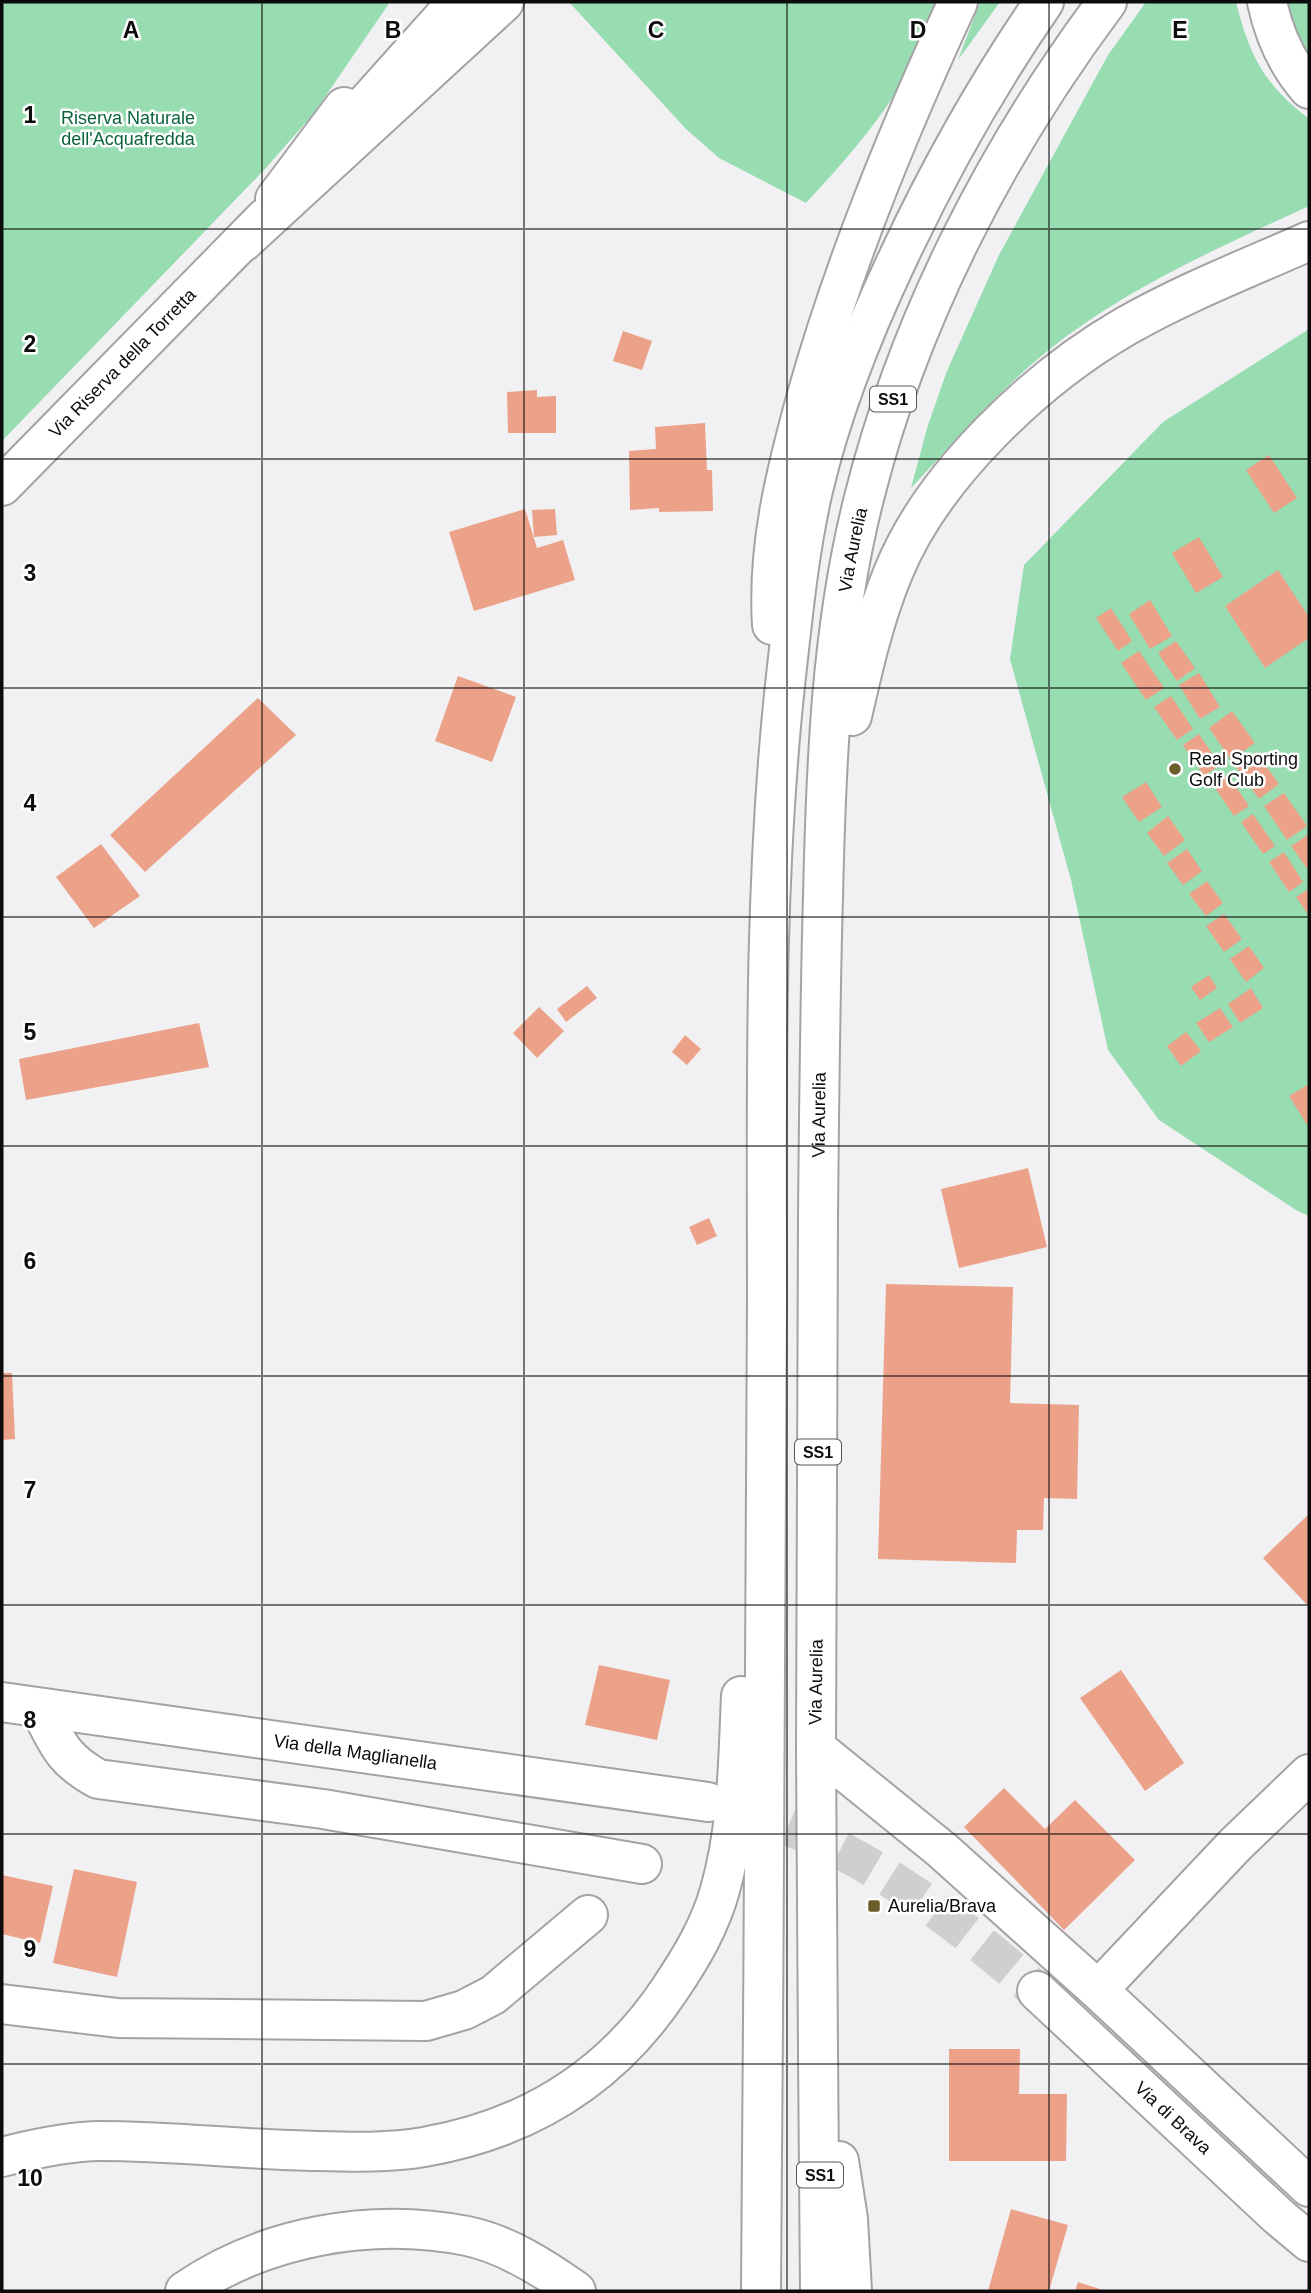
<svg xmlns="http://www.w3.org/2000/svg" width="1311" height="2293" font-family="Helvetica,sans-serif">
	<style>
		.green { fill: #97ddb1 }
		.building { fill: #eca189 }
		.lines { fill: none; stroke-linecap: round; stroke-linejoin: round }
		.minor-tunnel { stroke: #cfced0; stroke-width: 38; stroke-dasharray: 38 19; stroke-linecap: butt }
		.minor-casing { stroke: #a4a2a5; stroke-width: 42 }
		.highway-casing { stroke: #a4a2a5; stroke-width: 42 }
		.minor { stroke: #fff; stroke-width: 38 }
		.highway { stroke: #fff; stroke-width: 38 }
		.grid { fill: none; stroke: #0c0c0d; stroke-width: 2; stroke-opacity: 0.55 }
		.poi-dot { fill: #6a5e2b; stroke: #fff; stroke-width: 2.5 }
		.labels { text-anchor: middle; stroke-width: 5; stroke-linejoin: round; paint-order: stroke }
		.shield { fill: #fff; stroke: #555556; stroke-width: 2 }
		.shield-label { font-size: 16px; font-weight: bold; fill: #0c0c0d }
		.park-label { font-size: 18px; fill: #0b633b; stroke: #fff }
		.street-label { font-size: 18px; fill: #0c0c0d; stroke: #fff }
		.poi-label { font-size: 18px; fill: #0c0c0d; stroke: #fff; text-anchor: start }
		.grid-label { font-size: 23px; text-anchor: middle; font-weight: bold; fill: #0c0c0d; stroke: #fff; stroke-width: 5; stroke-linejoin: round; paint-order: stroke }
	</style>
	<rect width="100%" height="100%" fill="#f1f0f3"/>
	<g class="green">
		<path d="M2 2H390L314 113 266 168 2 441Z"/>
		<path d="M569 2H941C927 31 915 62 898 89 872 131 839 167 806 203L719 158 686 129Z"/>
		<path d="M980 2H1000L958 60Z"/>
		<path d="M1146 2H1236C1250 57 1264 84 1309 119V206C1216 249 1119 291 1039 358 993 397 952 444 911 488L928 425 947 371 999 255 1108 55Z"/>
		<path d="M1284 2H1309V60L1294 37Z"/>
		<path d="M1309 329V1216L1296 1210 1159 1120 1108 1050 1071 880 1010 659 1024 565 1163 422Z"/>
	</g>
	<g class="building">
		<path d="M623 331 652 341 642 370 613 361Z"/>
		<path d="M537 390V397L556 396V433H508L507 392Z"/>
		<path d="M705 423 707 470H712L713 511 659 512V508L630 510 629 451 656 449 655 427Z"/>
		<path d="M1269 455 1297 498 1274 513 1246 470Z"/>
		<path d="M525 509 537 548 563 540 575 580 474 611 449 532Z"/>
		<path d="M555 509 557 535 534 537 532 510Z"/>
		<path d="M1199 537 1223 577 1196 593 1172 553Z"/>
		<path d="M1278 570 1309 617V638L1265 668 1225 606Z"/>
		<path d="M1150 600 1172 636 1150 649 1129 614Z"/>
		<path d="M1111 608 1132 641 1118 651 1096 618Z"/>
		<path d="M1176 641 1195 668 1177 681 1158 653Z"/>
		<path d="M1139 651 1164 688 1146 700 1121 663Z"/>
		<path d="M1199 673 1220 707 1200 719 1179 685Z"/>
		<path d="M458 676 516 697 492 762 435 741Z"/>
		<path d="M1171 696 1193 729 1177 740 1154 707Z"/>
		<path d="M258 698 296 735 145 872 110 835Z"/>
		<path d="M1232 711 1255 743 1231 760 1209 728Z"/>
		<path d="M1199 734 1220 765 1204 776 1183 745Z"/>
		<path d="M1256 752 1279 784 1259 799 1236 767Z"/>
		<path d="M1228 775 1249 806 1234 816 1213 785Z"/>
		<path d="M1146 782 1162 807 1139 822 1122 797Z"/>
		<path d="M1284 793 1307 826 1287 840 1264 806Z"/>
		<path d="M1253 814 1275 846 1263 854 1241 822Z"/>
		<path d="M1168 816 1185 840 1164 856 1147 833Z"/>
		<path d="M1309 834V871L1291 846Z"/>
		<path d="M101 844 140 896 94 928 56 877Z"/>
		<path d="M1187 849 1202 871 1183 885 1167 863Z"/>
		<path d="M1284 852 1303 882 1289 892 1269 862Z"/>
		<path d="M1207 881 1223 903 1206 916 1189 894Z"/>
		<path d="M1309 889V916L1296 897Z"/>
		<path d="M1224 914 1242 939 1224 952 1206 926Z"/>
		<path d="M1249 946 1264 968 1246 982 1230 959Z"/>
		<path d="M1209 975 1217 988 1200 1000 1191 987Z"/>
		<path d="M587 986 597 998 566 1022 557 1009Z"/>
		<path d="M1251 988 1263 1008 1240 1023 1228 1004Z"/>
		<path d="M539 1007 564 1031 537 1058 513 1033Z"/>
		<path d="M1220 1008 1233 1027 1209 1042 1196 1023Z"/>
		<path d="M199 1023 209 1067 26 1100 19 1059Z"/>
		<path d="M1186 1032 1201 1051 1181 1066 1167 1046Z"/>
		<path d="M685 1035 701 1049 687 1065 672 1052Z"/>
		<path d="M1309 1084V1128L1289 1096Z"/>
		<path d="M1028 1168 1047 1247 959 1268 941 1189Z"/>
		<path d="M709 1218 717 1236 697 1245 689 1227Z"/>
		<path d="M886 1284 1013 1287 1010 1403 1079 1405 1077 1499 1044 1498 1043 1530H1017L1016 1563 878 1559Z"/>
		<path d="M2 1373H12L15 1439 2 1440Z"/>
		<path d="M1309 1514V1607L1263 1558Z"/>
		<path d="M599 1665 670 1680 657 1740 585 1725Z"/>
		<path d="M1121 1670 1184 1763 1145 1791 1080 1698Z"/>
		<path d="M1004 1788 1045 1829 1075 1800 1135 1860 1064 1930 964 1827Z"/>
		<path d="M74 1869 137 1882 117 1977 53 1963Z"/>
		<path d="M2 1875 53 1886 40 1943 2 1934Z"/>
		<path d="M949 2049H1020L1019 2094H1067L1066 2161H949Z"/>
		<path d="M1011 2209 1068 2225 1049 2291H988Z"/>
		<path d="M1078 2282 1106 2291H1075Z"/>
	</g>
	<g class="lines">
		<path class="minor-tunnel" d="M734 1809C850 1839 948 1914 1037 1991"/>
		<defs>
			<g id="minor">
				<path d="M337 136 457 2"/>
				<path d="M275 199 344 107"/>
				<path id="s1" d="M2 486 265 218"/>
				<path id="s2" d="M2 1702 708 1802"/>
				<path d="M40 1709C58 1744 62 1759 98 1779L323 1809 642 1864"/>
				<path d="M816 1748 942 1850 1098 1990 1309 2187"/>
				<path d="M1098 1990 1235 1845 1309 1774"/>
				<path id="s3" d="M1037 1991 1278 2216 1309 2242"/>
				<path d="M2 2004 118 2018 426 2021 464 2010 493 1995 588 1915"/>
			</g>
			<g id="highway">
				<path d="M1267 2C1274 35 1287 64 1309 89"/>
				<path d="M243 242 504 2"/>
				<path d="M772 625C767 546 786 471 807 395 845 260 899 129 958 2"/>
				<path d="M852 716C863 668 874 619 893 573 932 476 1036 378 1126 326 1184 293 1248 268 1309 241"/>
				<path d="M2 2157C33 2149 69 2141 101 2141 173 2141 246 2150 318 2151 353 2152 389 2153 424 2147 528 2129 611 2078 670 1989 691 1958 710 1926 720 1890 738 1827 738 1761 741 1696"/>
				<path d="M839 2161 848 2219 852 2291"/>
				<path d="M185 2291C265 2236 371 2217 467 2236 506 2244 544 2268 576 2291"/>
				<path d="M761 2291C763 1961 767 1631 767 1301 767 1093 763 884 786 676 793 614 799 551 813 490 832 409 863 332 898 258 940 168 988 83 1044 2"/>
				<path id="s4" d="M820 2291C819 2110 816 1929 816 1748 815 1570 817 1393 818 1216 819 1109 820 1003 823 897 826 764 831 627 864 498 909 319 997 149 1107 2"/>
			</g>
		</defs>
		<use href="#minor" class="minor-casing"/>
		<use href="#highway" class="highway-casing"/>
		<use href="#minor" class="minor"/>
		<use href="#highway" class="highway"/>
	</g>
	<path class="grid" d="M262 2V2291M524 2V2291M787 2V2291M1049 2V2291M2 229H1309M2 459H1309M2 688H1309M2 917H1309M2 1146H1309M2 1376H1309M2 1605H1309M2 1834H1309M2 2064H1309"/>
	<g class="poi-dot">
		<circle cx="1175" cy="769" r="7"/>
		<rect x="867" y="1899" width="14" height="14" rx="3.5"/>
	</g>
	<g class="labels">
		<g class="shield">
			<rect x="870" y="386.5" width="46" height="25" rx="5"/>
			<rect x="795" y="1439.5" width="46" height="25" rx="5"/>
			<rect x="797" y="2162.5" width="46" height="25" rx="5"/>
		</g>
		<g class="shield-label">
			<text x="893" y="405">SS1</text>
			<text x="818" y="1458">SS1</text>
			<text x="820" y="2181">SS1</text>
		</g>
		<g class="park-label">
			<text x="128" y="124">Riserva Naturale<tspan x="128" dy="21">dell'Acquafredda</tspan></text>
		</g>
		<g class="street-label">
			<text dy="6" stroke="none"><textPath href="#s1" startOffset="172">Via Riserva della Torretta</textPath></text>
			<text dy="6" stroke="none"><textPath href="#s4" startOffset="1743">Via Aurelia</textPath></text>
			<text dy="6" stroke="none"><textPath href="#s4" startOffset="1176">Via Aurelia</textPath></text>
			<text transform="translate(816 1682) rotate(-89)" y="6">Via Aurelia</text>
			<text dy="6" stroke="none"><textPath href="#s2" startOffset="357">Via della Maglianella</textPath></text>
			<text dy="6" stroke="none"><textPath href="#s3" startOffset="186">Via di Brava</textPath></text>
		</g>
		<g class="poi-label">
			<text x="1189" y="765">Real Sporting<tspan x="1189" dy="21">Golf Club</tspan></text>
			<text x="888" y="1912">Aurelia/Brava</text>
		</g>
	</g>
	<g class="grid-label">
		<text x="131" y="38">A</text>
		<text x="393" y="38">B</text>
		<text x="656" y="38">C</text>
		<text x="918" y="38">D</text>
		<text x="1180" y="38">E</text>
		<text x="30" y="123">1</text>
		<text x="30" y="352">2</text>
		<text x="30" y="581">3</text>
		<text x="30" y="811">4</text>
		<text x="30" y="1040">5</text>
		<text x="30" y="1269">6</text>
		<text x="30" y="1498">7</text>
		<text x="30" y="1728">8</text>
		<text x="30" y="1957">9</text>
		<text x="30" y="2186">10</text>
	</g>
	<rect width="1311" height="2293" fill="none" stroke="#0c0c0d" stroke-width="7"/>
</svg>
